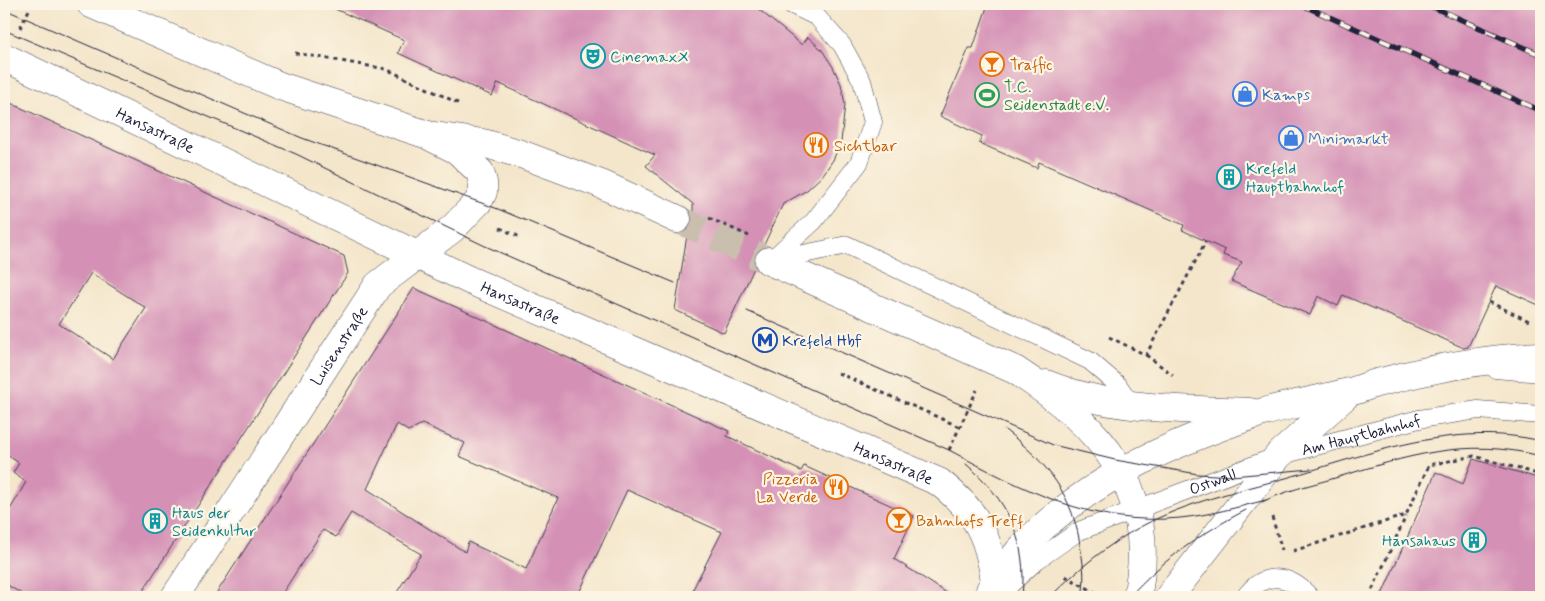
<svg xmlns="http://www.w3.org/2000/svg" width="1545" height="601" font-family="Mynerve,sans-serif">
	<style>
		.building { fill: #d490b5; fill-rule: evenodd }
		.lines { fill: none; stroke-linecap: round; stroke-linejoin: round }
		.secondary-tunnel { stroke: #cabfae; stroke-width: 28; stroke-dasharray: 28 14; stroke-linecap: butt }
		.lane-casing { stroke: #423f51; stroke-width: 19 }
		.street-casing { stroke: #423f51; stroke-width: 29 }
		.secondary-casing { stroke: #423f51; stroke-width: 29 }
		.path { stroke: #423f51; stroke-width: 3; stroke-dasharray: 4 4; stroke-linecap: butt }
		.lane { stroke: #fff; stroke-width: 18 }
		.street { stroke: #fff; stroke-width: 28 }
		.secondary { stroke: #fff; stroke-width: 28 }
		.tram { stroke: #22223b; stroke-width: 1 }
		.rail-casing { stroke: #22223b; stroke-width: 5.5 }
		.rail { stroke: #fcf5e5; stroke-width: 4; stroke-dasharray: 11; stroke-linecap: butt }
		.labels { text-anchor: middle; stroke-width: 4.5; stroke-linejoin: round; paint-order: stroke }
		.culture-label { font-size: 16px; fill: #0d838f; stroke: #fcf5e5; text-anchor: start }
		.food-label { font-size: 16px; fill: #c56008; stroke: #fcf5e5; text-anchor: start }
		.leisure-label { font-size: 16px; fill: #27864d; stroke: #fcf5e5; text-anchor: start }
		.shop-label { font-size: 16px; fill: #366cbe; stroke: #fcf5e5; text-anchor: start }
		.street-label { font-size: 16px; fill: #22223b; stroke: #fcf5e5 }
		.transit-label { font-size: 16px; fill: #164399; stroke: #fcf5e5; text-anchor: start }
	</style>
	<rect width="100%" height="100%" fill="#fcf5e5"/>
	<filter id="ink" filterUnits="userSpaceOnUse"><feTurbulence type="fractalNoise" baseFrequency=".02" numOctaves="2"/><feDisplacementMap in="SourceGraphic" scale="10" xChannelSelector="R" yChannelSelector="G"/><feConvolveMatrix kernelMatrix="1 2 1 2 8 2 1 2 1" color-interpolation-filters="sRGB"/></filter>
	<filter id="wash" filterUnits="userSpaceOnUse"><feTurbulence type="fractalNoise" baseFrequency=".0096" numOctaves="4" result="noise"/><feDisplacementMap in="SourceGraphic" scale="20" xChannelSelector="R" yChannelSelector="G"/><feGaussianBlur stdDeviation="1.12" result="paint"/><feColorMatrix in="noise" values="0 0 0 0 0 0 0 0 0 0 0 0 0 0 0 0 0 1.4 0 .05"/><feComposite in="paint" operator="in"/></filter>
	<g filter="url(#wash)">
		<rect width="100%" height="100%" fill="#f4e6cb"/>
		<g id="blocks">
			<g class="building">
				<path d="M324 4H752L802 45 808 37 822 50 833 67 841 84 845 104 841 142 833 160 822 176 807 190 783 204 763 247 755 254V266L724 333 675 310 688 229 693 218V204L646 166 655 155 498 83 492 96 398 53 404 40Z"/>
				<path d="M988 4H1541V306L1496 286 1468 347 1464 348 1343 295 1338 306 1318 296 1310 315 1231 281 1242 262 1223 255 1225 250 1182 230 1184 225 1039 162 1037 168 979 143 982 136 940 116 969 48H973Z"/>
				<path d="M4 100 344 256 348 273 139 597H27L4 583V520L26 482 13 473 19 463 4 453ZM91 273 146 308 113 359 59 324Z"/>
				<path d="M414 288 729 431 727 436 801 471 804 466 914 516 894 559 953 597H689L722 532 627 490 579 593 588 597H394L421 554 351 513 336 537 323 530 280 597H214ZM397 424 408 431 422 424 465 443 459 456 558 498 526 569 468 542 465 552 367 489Z"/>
				<path d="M1473 459 1541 479V597H1381L1436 472 1463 484Z"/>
			</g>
		</g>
	</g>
	<g filter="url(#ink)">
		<use href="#blocks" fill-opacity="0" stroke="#423f51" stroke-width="1"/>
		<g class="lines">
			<path class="secondary-tunnel" d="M677 219 769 261"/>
			<defs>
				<g id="lane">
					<path d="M770 261 847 245 1090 361 1118 385 1131 404"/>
					<path d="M770 261 814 221 859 163 873 122 862 81 842 45 817 17 790 4"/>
					<path d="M1495 369 1541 373"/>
					<path id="s1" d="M999 595 1037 560 1079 531 1278 456 1419 419 1478 410 1541 415"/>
					<path d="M1245 597C1264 570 1290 574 1310 597"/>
				</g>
				<g id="street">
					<path id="s2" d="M175 597 378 285 452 229 478 202 483 192V182L480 172 457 150 429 136"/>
				</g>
				<g id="secondary">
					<path d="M91 4 280 86 428 135 483 143 521 154 601 184 677 219"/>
					<path id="s3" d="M4 57 469 280 939 482C977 512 988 534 995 581"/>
					<path d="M769 261 1015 370C1099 424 1160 490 1137 597"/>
					<path d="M1046 384C1109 410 1183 409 1250 412"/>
					<path d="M990 590C1047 497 1160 446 1260 413 1289 404 1320 400 1349 392 1360 390 1370 384 1381 382 1433 368 1487 358 1541 356"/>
					<path d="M1169 597 1278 456 1345 396"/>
				</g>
			</defs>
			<use href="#lane" class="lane-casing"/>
			<use href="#street" class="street-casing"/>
			<use href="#secondary" class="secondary-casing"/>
			<g class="path">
				<path d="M20 28 32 4"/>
				<path d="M295 53 386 69 460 104"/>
				<path d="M709 218 749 236"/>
				<path d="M500 228 520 237"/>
				<path d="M1489 302 1529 321"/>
				<path d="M1109 337 1146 355 1206 241"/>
				<path d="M1146 355 1173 375"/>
				<path d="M838 373 960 427"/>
				<path d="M949 450 977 390"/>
				<path d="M1272 517 1282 550"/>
				<path d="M1293 551 1406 515 1429 465 1474 456 1541 475"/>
				<path d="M1065 576 1104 597"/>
				<path d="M1369 597 1406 516"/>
			</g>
			<use href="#lane" class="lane"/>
			<use href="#street" class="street"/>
			<use href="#secondary" class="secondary"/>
			<g class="tram">
				<path d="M4 9 302 138 498 209 675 283"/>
				<path d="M4 30 296 154 483 245 949 450C1022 489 1094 527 1180 518 1210 515 1238 507 1266 500"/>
				<path d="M747 311 1053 445 1115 460 1198 474 1232 476 1311 469"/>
				<path d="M1005 430C1048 463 1074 496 1081 551 1084 566 1085 582 1082 597"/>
				<path d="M966 464C1008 499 1028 542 1022 597"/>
				<path d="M1262 502C1284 491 1311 485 1335 478 1408 456 1464 437 1541 456"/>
				<path d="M1050 597C1077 570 1108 544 1142 526 1187 502 1238 491 1286 478 1369 454 1454 420 1541 441"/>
				<path d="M1129 597C1162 560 1202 533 1246 510"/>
			</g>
			<defs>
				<g id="rail">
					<path d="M1300 4 1541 111"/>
					<path d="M1426 4 1541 55"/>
				</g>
			</defs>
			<use href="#rail" class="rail-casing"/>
			<use href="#rail" class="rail"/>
		</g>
	</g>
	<defs>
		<symbol id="theatre-ring" viewBox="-11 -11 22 22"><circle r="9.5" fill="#fcf5e5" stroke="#0f9aa8" stroke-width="1.5"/><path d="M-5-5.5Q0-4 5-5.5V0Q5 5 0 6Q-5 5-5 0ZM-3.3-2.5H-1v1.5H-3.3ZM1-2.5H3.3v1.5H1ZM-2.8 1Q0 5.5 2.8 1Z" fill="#0f9aa8"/></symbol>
		<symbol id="bar-ring" viewBox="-11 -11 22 22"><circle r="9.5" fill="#fcf5e5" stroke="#e8710a" stroke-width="1.5"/><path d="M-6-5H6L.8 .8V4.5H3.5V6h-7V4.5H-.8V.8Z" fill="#e8710a"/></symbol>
		<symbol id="shop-ring" viewBox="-11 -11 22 22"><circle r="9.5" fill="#fcf5e5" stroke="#3f7fe0" stroke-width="1.5"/><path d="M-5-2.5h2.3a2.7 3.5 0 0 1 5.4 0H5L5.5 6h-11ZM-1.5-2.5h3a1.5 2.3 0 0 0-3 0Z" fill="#3f7fe0"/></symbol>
		<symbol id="stadium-ring" viewBox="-11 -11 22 22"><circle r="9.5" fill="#fcf5e5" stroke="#2e9e5b" stroke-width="1.5"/><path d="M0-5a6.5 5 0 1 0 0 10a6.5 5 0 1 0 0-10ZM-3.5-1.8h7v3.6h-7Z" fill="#2e9e5b"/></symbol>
		<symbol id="restaurant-ring" viewBox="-11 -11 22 22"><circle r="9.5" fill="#fcf5e5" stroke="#e8710a" stroke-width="1.5"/><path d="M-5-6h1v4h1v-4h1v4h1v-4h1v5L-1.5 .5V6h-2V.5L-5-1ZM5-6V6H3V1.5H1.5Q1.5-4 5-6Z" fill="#e8710a"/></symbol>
		<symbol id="building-ring" viewBox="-11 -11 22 22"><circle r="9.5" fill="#fcf5e5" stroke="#0f9aa8" stroke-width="1.5"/><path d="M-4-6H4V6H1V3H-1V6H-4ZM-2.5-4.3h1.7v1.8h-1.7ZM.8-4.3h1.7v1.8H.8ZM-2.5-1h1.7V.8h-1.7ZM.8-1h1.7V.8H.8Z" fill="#0f9aa8"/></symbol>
		<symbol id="metro-ring" viewBox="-11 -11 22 22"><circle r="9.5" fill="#fcf5e5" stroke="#1a4fb4" stroke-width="1.5"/><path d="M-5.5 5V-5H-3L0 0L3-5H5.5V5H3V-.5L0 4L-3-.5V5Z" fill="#1a4fb4"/></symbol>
	</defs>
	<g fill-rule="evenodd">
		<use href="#theatre-ring" x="579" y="42" width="28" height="28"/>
		<use href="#bar-ring" x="978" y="50" width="28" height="28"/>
		<use href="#shop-ring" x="1231" y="80" width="28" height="28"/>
		<use href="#stadium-ring" x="973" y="81" width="28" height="28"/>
		<use href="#shop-ring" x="1277" y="124" width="28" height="28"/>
		<use href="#restaurant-ring" x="802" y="131" width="28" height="28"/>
		<use href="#building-ring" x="1215" y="163" width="28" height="28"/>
		<use href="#metro-ring" x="751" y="326" width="28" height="28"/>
		<use href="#restaurant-ring" x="822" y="473" width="28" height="28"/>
		<use href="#bar-ring" x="885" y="506" width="28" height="28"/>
		<use href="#building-ring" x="141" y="507" width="28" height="28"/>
		<use href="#building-ring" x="1460" y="526" width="28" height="28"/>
	</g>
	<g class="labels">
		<g class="culture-label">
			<text x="610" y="62">CinemaxX</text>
			<text x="1246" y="174">Krefeld<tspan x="1246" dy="18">Hauptbahnhof</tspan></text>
			<text x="172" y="518">Haus der<tspan x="172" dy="18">Seidenkultur</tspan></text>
			<text x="1456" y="546" text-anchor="end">Hansahaus</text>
		</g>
		<g class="food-label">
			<text x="1010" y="70">Traffic</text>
			<text x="834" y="151">Sichtbar</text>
			<text x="818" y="484" text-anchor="end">Pizzeria<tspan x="818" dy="18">La Verde</tspan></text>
			<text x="916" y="526">Bahnhofs Treff</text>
		</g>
		<g class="leisure-label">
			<text x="1004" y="92">T.C.<tspan x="1004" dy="18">Seidenstadt e.V.</tspan></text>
		</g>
		<g class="shop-label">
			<text x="1262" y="100">Kamps</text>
			<text x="1308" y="144">Minimarkt</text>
		</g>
		<g class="street-label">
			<text dy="6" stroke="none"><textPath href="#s3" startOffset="168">Hansastraße</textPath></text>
			<text dy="6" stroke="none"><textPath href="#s3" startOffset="572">Hansastraße</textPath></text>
			<text dy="6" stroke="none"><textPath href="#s2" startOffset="300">Luisenstraße</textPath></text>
			<text dy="6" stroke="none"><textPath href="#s1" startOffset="401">Am Hauptbahnhof</textPath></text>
			<text dy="6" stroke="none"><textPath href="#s3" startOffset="978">Hansastraße</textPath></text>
			<text dy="6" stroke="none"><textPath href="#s1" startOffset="245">Ostwall</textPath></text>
		</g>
		<g class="transit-label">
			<text x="782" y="346">Krefeld Hbf</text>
		</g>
	</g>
	<rect width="1545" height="601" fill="none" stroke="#fcf5e5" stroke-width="20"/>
</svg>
